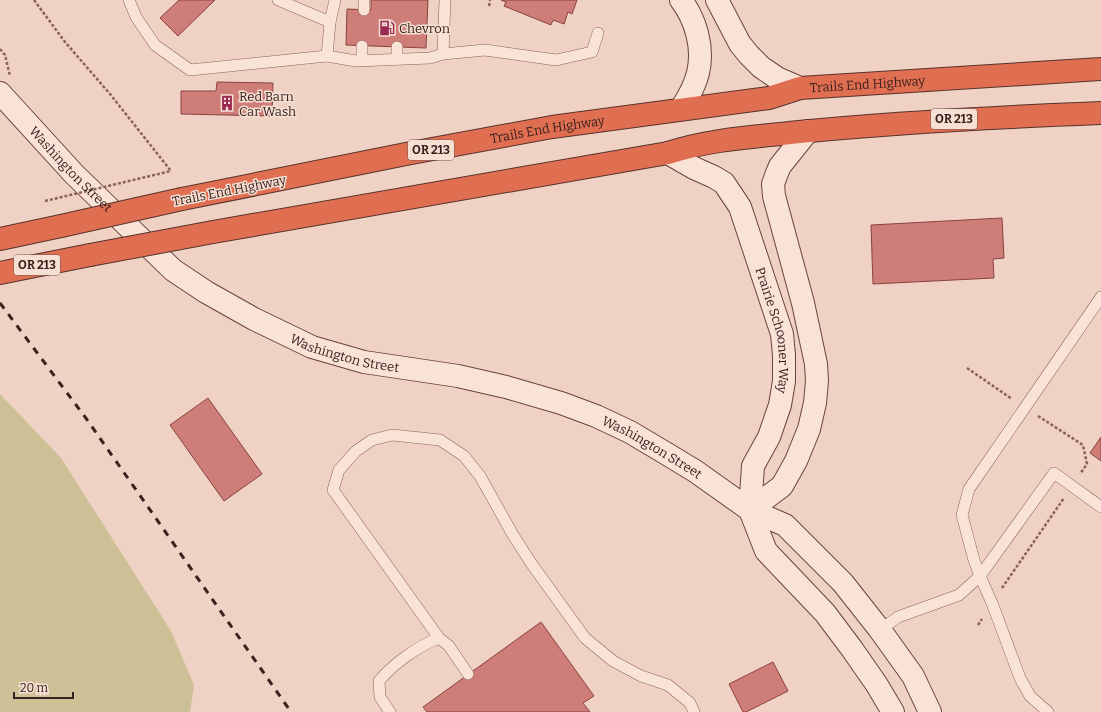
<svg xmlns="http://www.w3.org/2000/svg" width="1101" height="712" font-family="Bitter,serif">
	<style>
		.green { fill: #cdc097 }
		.building { fill: #ce7d78; stroke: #89423f }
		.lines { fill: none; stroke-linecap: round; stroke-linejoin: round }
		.lane-casing { stroke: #8a6259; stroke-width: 12 }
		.secondary-casing { stroke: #6b433d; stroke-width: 24 }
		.highway-casing { stroke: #57322e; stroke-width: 24 }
		.path { stroke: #8a6259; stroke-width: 2.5; stroke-dasharray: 3 2; stroke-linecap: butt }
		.lane { stroke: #f9e3d7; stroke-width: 11 }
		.secondary { stroke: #f9e3d7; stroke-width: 22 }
		.highway { stroke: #e06f52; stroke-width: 22 }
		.rail { stroke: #39211e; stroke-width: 3; stroke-dasharray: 7 7; stroke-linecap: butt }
		.highway-bridge-casing { stroke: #57322e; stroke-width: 24; stroke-linecap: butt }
		.path-bridge { stroke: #8a6259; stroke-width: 2.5; stroke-dasharray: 3 2; stroke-linecap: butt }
		.highway-bridge { stroke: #e06f52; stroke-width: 22 }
		.labels { text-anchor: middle; stroke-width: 3; stroke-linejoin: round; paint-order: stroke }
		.shield { fill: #f6dfd3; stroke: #725a54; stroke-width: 1 }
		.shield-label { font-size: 12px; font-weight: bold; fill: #39211e }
		.poi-label { font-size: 13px; fill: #39211e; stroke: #f6dfd3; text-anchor: start }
		.street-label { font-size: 13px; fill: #39211e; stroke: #f6dfd3 }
	</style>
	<rect width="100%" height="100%" fill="#efd2c3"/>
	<path class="green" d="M0 394 61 458 171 631 194 685 190 712H0Z"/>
	<g class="building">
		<path d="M179 0H215L178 36 160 18Z"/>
		<path d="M371 0H428L426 48 346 45 347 9 371 10Z"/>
		<path d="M501 0H577L572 14 568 12 564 24 553 20 551 25 504 6 506 2Z"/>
		<path d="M217 82 273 83 272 116 181 114V91H216Z"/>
		<path d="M1002 218 1004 258 993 259 994 278 873 284 871 225Z"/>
		<path d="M208 398 262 474 224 501 170 425Z"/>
		<path d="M1101 437V461L1090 453Z"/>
		<path d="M541 622 594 696 583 703 590 712H427L423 707Z"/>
		<path d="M773 662 788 691 746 712H743L729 684Z"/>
	</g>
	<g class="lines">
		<defs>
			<g id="lane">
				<path d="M129 0 136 17 155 45 190 70 327 56 330 22 335 0"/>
				<path d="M278 0 330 22"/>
				<path d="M364 10V0"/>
				<path d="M443 54 445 0"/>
				<path d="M327 56 356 61 430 58 443 54 485 50 556 60 592 52 598 33"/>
				<path d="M397 59V47"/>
				<path d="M362 60V46"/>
				<path d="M980 576 974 560 962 515 969 489 1101 297"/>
				<path d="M980 576 1054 473 1101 507"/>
				<path d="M880 630 898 617 959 595 980 576 992 603 1020 678 1030 696 1048 712"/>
				<path d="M468 674 449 646 439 638 333 490 339 470 356 451 372 440 392 435 440 440 464 456 480 476 513 535 531 563 585 638 613 661 641 676 668 685 690 703 694 712"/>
				<path d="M390 712 380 697 379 681C393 664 418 646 439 638"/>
			</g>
			<g id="secondary">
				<path d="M681 0C696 20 704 48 698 73 695 86 688 98 681 109"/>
				<path d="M717 0 740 44 749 55 761 67 777 78 800 88"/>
				<path id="s1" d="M0 93 74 174 173 270 206 292 254 319 312 347 364 362 458 376 506 387 561 403 596 416 630 432 662 451 695 471 750 510 785 525 843 583 880 630 913 676 930 712"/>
				<path id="s2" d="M668 153 694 168 714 177 724 183 740 207 782 334 784 355V381L780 405 769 437 753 466 750 510 766 551 825 613 852 649 877 685 893 712"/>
				<path d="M750 510 782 486 796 461 809 429 815 403 817 381 816 364 803 303 774 196 773 184 777 173 780 166 808 131"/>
			</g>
			<g id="highway">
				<path id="s3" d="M182 199 411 153 552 127 769 98 800 88 1101 69"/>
				<path d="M213 232 668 153C710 139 755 137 799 132 900 122 1000 117 1101 113"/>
				<path d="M0 239 61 226"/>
				<path d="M0 273 90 255"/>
			</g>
		</defs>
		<use href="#lane" class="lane-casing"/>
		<use href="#secondary" class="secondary-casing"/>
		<use href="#highway" class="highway-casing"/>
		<g class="path">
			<path d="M34 0 65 42 110 94 171 171"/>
			<path d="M489 6 490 0"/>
			<path d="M0 49 5 55 10 76"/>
			<path d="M967 368 1012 399"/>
			<path d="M1038 416 1083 445 1087 464 1080 474"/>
			<path d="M1002 588 1064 498"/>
			<path d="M978 625 982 619"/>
		</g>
		<use href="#lane" class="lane"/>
		<use href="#secondary" class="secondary"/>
		<use href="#highway" class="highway"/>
		<path class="rail" d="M0 303 88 421 291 712"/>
		<defs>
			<g id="highway-bridge">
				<path d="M61 226 182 199"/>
				<path d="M90 255 213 232"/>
			</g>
		</defs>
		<use href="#highway-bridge" class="highway-bridge-casing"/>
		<path class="path-bridge" d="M45 201 171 171"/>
		<use href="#highway-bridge" class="highway-bridge"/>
	</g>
	<defs>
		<symbol id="fuel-bare" viewBox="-9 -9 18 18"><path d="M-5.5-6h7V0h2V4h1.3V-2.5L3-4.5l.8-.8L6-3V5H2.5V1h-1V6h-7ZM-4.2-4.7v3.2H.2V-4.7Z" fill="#9a2852" stroke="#f6dfd3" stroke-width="2.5" paint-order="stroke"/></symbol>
		<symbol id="building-bare" viewBox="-9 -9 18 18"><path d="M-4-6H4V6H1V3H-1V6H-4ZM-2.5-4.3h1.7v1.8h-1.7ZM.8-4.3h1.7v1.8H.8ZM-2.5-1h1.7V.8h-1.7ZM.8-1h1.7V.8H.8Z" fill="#9a2852" stroke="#f6dfd3" stroke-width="2.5" paint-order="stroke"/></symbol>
	</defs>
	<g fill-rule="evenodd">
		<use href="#fuel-bare" x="376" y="17" width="22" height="22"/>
		<use href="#building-bare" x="216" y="92" width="22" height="22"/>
	</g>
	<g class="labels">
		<g class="shield">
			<rect x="931" y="109" width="46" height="20" rx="3"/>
			<rect x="408" y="140" width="46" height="20" rx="3"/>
			<rect x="14" y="255" width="46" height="20" rx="3"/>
		</g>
		<g class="shield-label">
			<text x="954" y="123">OR 213</text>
			<text x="431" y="154">OR 213</text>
			<text x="37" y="269">OR 213</text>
		</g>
		<g class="poi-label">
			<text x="399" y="33">Chevron</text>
			<text x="239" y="101">Red Barn<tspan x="239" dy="15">Car Wash</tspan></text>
		</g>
		<g class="street-label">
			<text dy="5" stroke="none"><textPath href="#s3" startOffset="696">Trails End Highway</textPath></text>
			<text dy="5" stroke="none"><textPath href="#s3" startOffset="372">Trails End Highway</textPath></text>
			<text dy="5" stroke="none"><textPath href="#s1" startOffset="104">Washington Street</textPath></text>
			<text transform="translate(229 190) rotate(-11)" y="5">Trails End Highway</text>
			<text dy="5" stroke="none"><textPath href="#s2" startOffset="221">Prairie Schooner Way</textPath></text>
			<text dy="5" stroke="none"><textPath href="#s1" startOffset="440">Washington Street</textPath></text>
			<text dy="5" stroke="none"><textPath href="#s1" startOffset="764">Washington Street</textPath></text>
		</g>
	</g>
	<path d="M14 692v6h59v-6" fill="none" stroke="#39211e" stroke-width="2"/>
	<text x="20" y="692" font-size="12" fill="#39211e" stroke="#f6dfd3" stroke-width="3" paint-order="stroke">20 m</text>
</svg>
